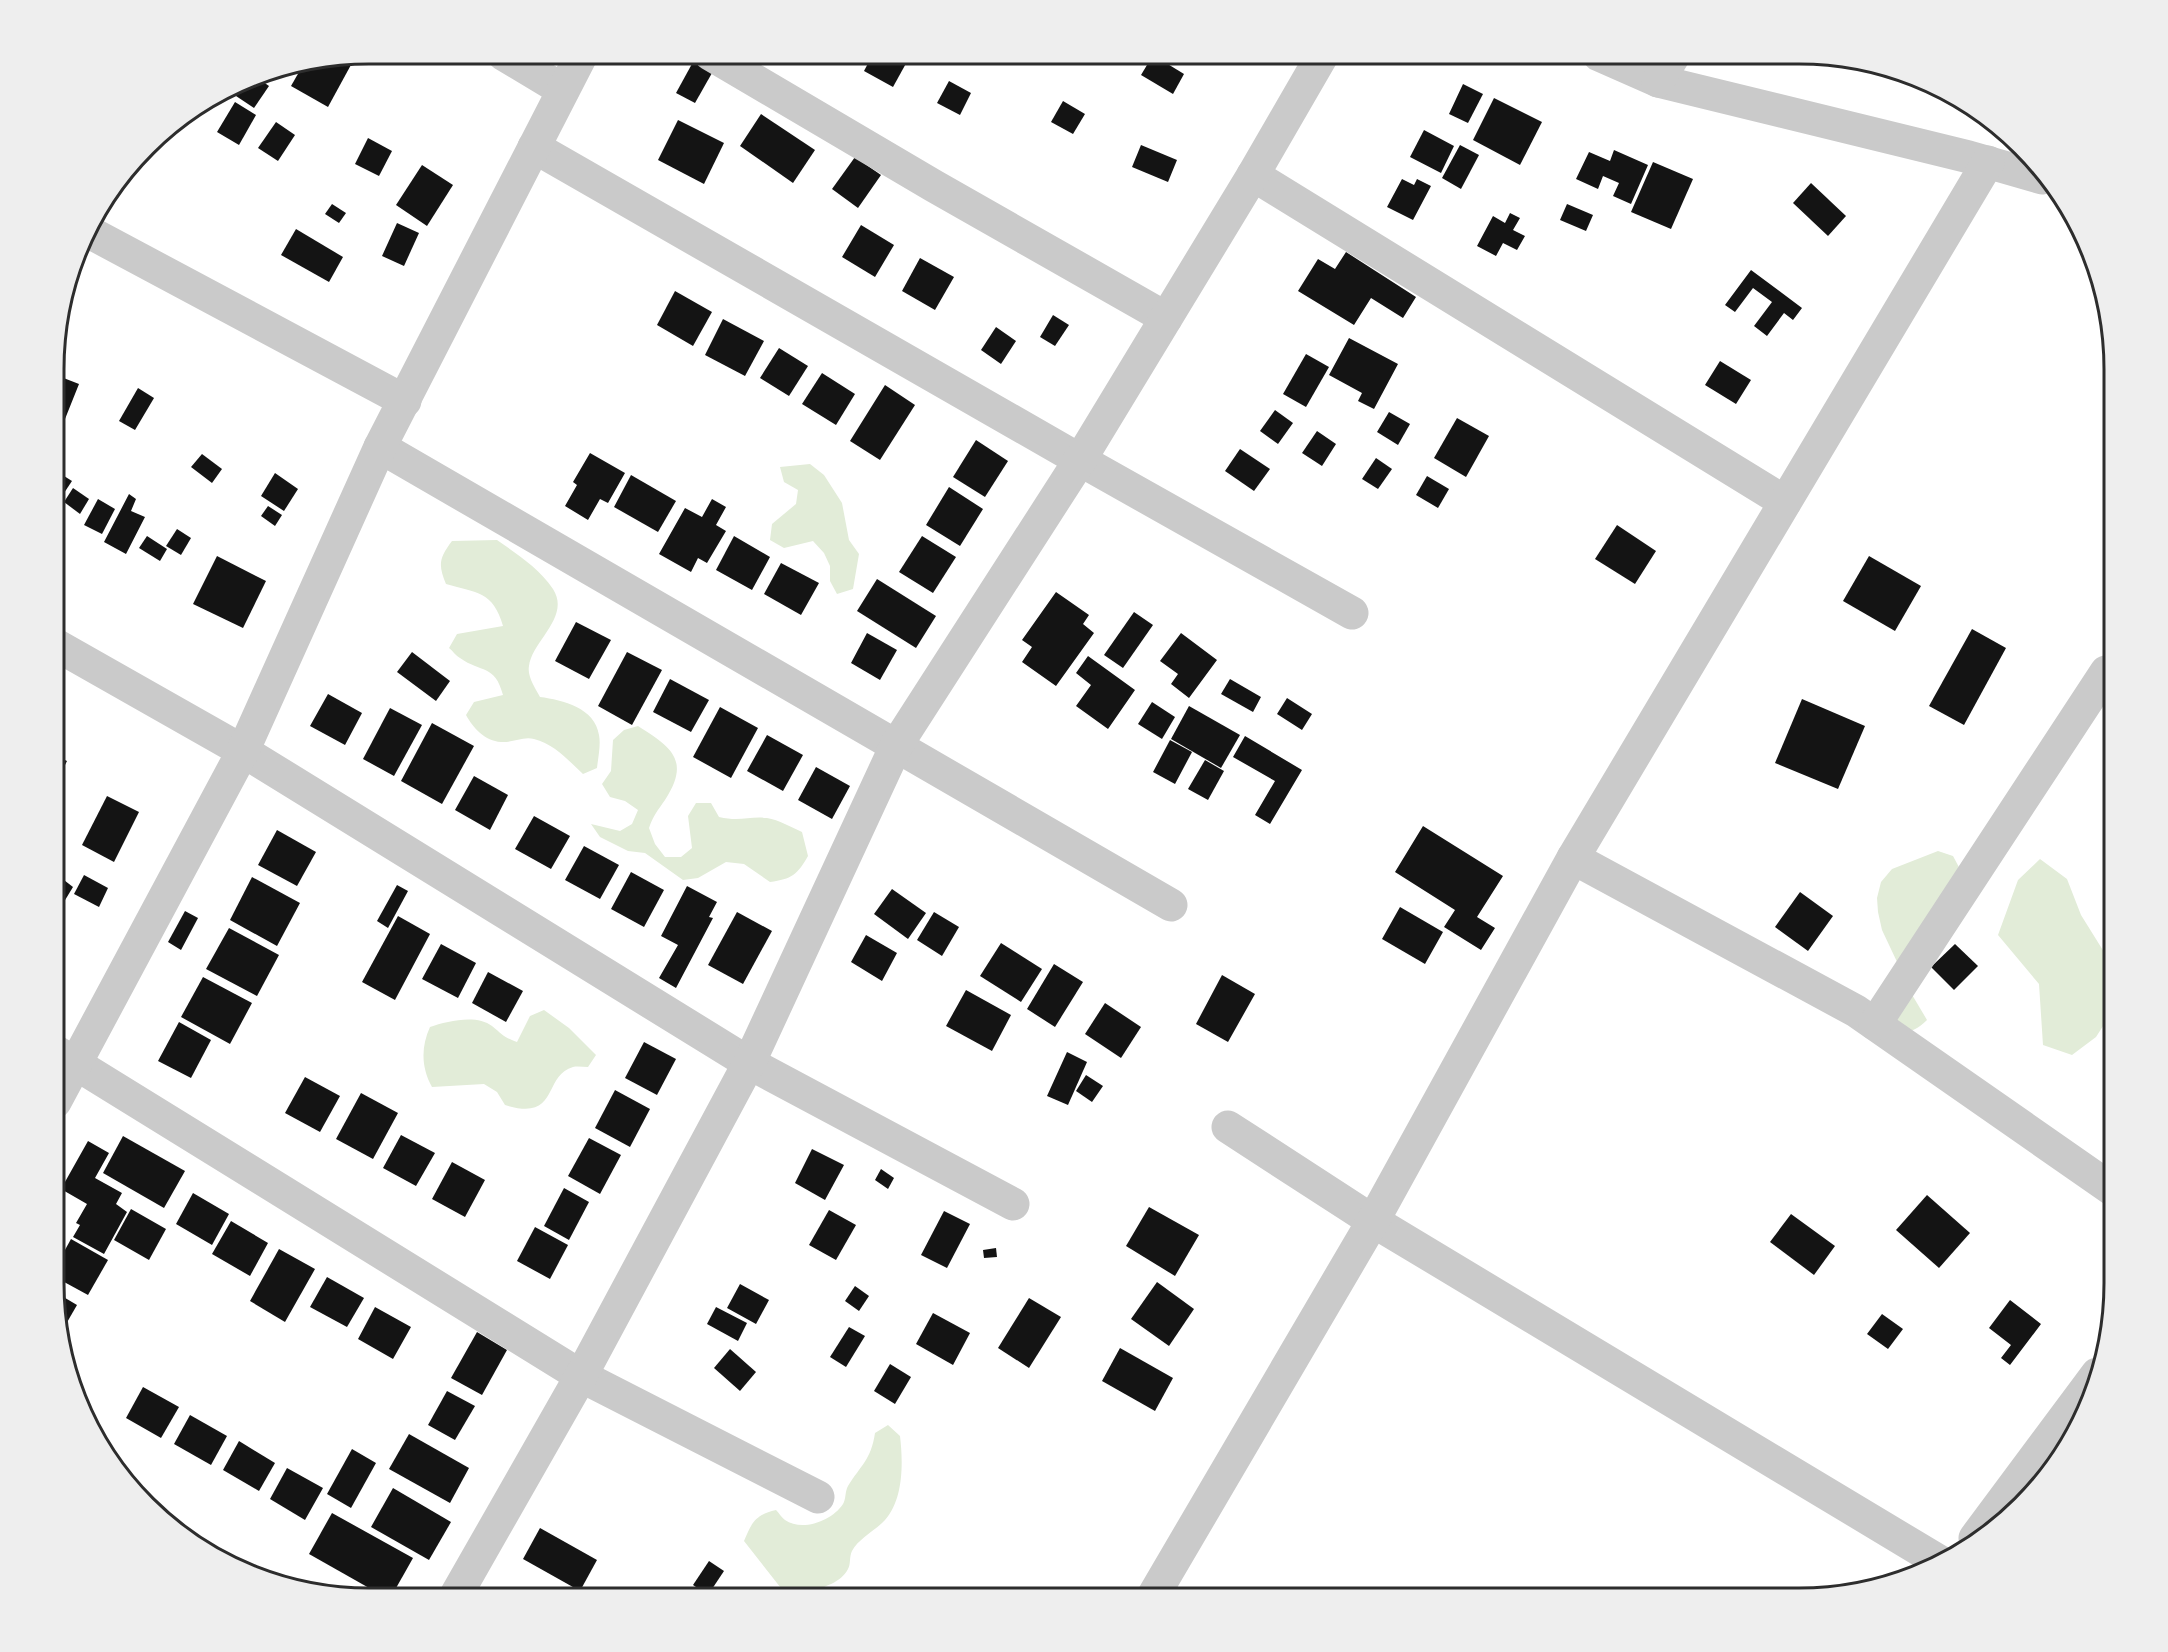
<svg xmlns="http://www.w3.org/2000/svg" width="2168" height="1652" font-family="Manrope,sans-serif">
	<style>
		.green { fill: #e2ecd8 }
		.building { fill: #141414 }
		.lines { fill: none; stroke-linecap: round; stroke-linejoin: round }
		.lane { stroke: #cacaca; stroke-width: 18 }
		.street { stroke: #cacaca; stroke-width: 33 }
		.rim { fill: none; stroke: #2d2d2d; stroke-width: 3 }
	</style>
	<rect width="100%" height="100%" fill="#fff"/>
	<g class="green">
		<path d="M810 464 824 475 842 503 849 540 859 554 853 589 837 594 830 581V566L824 553 813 541 784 548 770 540 772 524 796 504 798 490 784 482 780 467Z"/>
		<path d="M497 540C517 554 539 568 553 589 571 617 532 641 529 666 527 676 535 688 540 697 563 700 595 708 599 735 601 745 598 758 597 768L583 774C568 760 554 744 534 739 523 736 512 743 501 742 485 741 473 728 466 715L474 702 503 695C495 664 481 673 460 658 456 656 453 651 449 648L457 634 503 626C493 591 477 593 446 584 438 565 439 558 452 541Z"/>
		<path d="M638 726C671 747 691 760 665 800 658 810 653 816 649 828L655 844 665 857H681L692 848 688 816 696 803H711L719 817C740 822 749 816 767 818 779 820 791 827 802 832L808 856C797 875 792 879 770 882L744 864 726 862 698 878 683 880 645 853 628 851 600 837 591 824 620 831 632 824 638 810 625 801 610 797 602 784 611 771 613 740 624 730Z"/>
		<path d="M1938 851 1953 856 1961 871 1911 993 1927 1020C1912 1034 1906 1034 1886 1028L1898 964 1882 930 1878 912 1877 898 1881 882 1892 869Z"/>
		<path d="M2040 859 2067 879 2081 915 2114 968V1009L2096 1037 2072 1055 2043 1045 2039 984 1998 935 2018 880Z"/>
		<path d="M544 1010 569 1028 596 1055 588 1067C583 1067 577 1066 573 1067 542 1076 560 1122 505 1105L497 1092 484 1084 432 1087C421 1067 421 1047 430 1027 447 1021 477 1014 492 1026 503 1035 503 1037 517 1042L530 1016Z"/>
		<path d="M888 1425 900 1436C903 1461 904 1499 885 1520 876 1530 858 1539 852 1551 849 1557 851 1564 848 1569 840 1584 825 1585 811 1593V1598H783L784 1592 744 1541C752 1522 755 1515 776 1510 779 1513 782 1518 785 1520 802 1532 832 1521 843 1504 846 1499 845 1491 848 1486 861 1465 871 1460 875 1433Z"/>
	</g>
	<g class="building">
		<path d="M873 54H902L909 58 893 87 864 71Z"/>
		<path d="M1153 55 1184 74 1173 94 1141 75Z"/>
		<path d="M1472 55H1492L1488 63Z"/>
		<path d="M343 58 352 63 328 107 291 86 303 65Z"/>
		<path d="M693 62 712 73 695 103 676 93Z"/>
		<path d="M256 77 269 86 254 108 230 92Z"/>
		<path d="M949 81 971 93 960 115 937 103Z"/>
		<path d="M1463 84 1483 94 1468 123 1449 114Z"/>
		<path d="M1494 98 1542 122 1520 165 1473 140Z"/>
		<path d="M1063 101 1085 114 1073 134 1051 122Z"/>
		<path d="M235 102 256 115 239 145 217 132Z"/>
		<path d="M761 114 815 150 793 183 740 146Z"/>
		<path d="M678 120 724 143 704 184 658 160Z"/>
		<path d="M276 122 295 135 278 161 258 148Z"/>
		<path d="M1424 130 1454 146 1441 173 1410 157Z"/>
		<path d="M368 138 392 151 379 176 355 164Z"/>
		<path d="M1141 145 1177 160 1168 182 1132 167Z"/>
		<path d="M1460 145 1479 155 1461 189 1442 178Z"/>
		<path d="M1614 150 1648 165 1631 204 1613 196 1619 183 1603 176 1598 189 1576 179 1589 152 1610 161Z"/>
		<path d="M855 157 881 175 858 208 832 189Z"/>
		<path d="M1653 162 1693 179 1671 229 1631 212Z"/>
		<path d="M422 165 453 185 427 226 396 205Z"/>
		<path d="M1402 179 1414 185 1417 179 1431 186 1413 220 1387 207Z"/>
		<path d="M1811 183 1846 216 1828 236 1793 203Z"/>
		<path d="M332 204 346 213 339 223 325 214Z"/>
		<path d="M1567 204 1593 215 1586 231 1560 220Z"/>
		<path d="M1510 213 1520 218 1513 230 1525 236 1517 250 1503 243 1496 256 1477 246 1493 216 1505 223Z"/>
		<path d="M397 223 419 233 404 266 382 256Z"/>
		<path d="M861 225 894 245 875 277 842 257Z"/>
		<path d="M296 229 343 257 329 282 281 255Z"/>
		<path d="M1346 252 1416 297 1403 318 1371 298 1354 325 1298 291 1318 259 1335 269Z"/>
		<path d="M920 258 954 277 935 310 902 291Z"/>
		<path d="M1751 270 1802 308 1793 320 1784 313 1767 336 1754 326 1772 302 1753 288 1735 312 1725 305Z"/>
		<path d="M675 291 712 312 693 346 657 325Z"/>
		<path d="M1053 315 1069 325 1055 346 1040 337Z"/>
		<path d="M723 319 764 341 745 376 705 355Z"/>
		<path d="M996 327 1016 341 1001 364 981 350Z"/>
		<path d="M1349 338 1398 364 1374 409 1358 401 1362 393 1329 375Z"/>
		<path d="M779 348 808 366 789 396 760 378Z"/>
		<path d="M1306 354 1329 367 1306 407 1283 394Z"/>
		<path d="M1720 361 1751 380 1736 404 1705 385Z"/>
		<path d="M822 373 855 394 836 425 802 404Z"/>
		<path d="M61 377 79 384 61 429 57 427V388Z"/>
		<path d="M885 385 915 405 880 460 850 441Z"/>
		<path d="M138 388 154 398 135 430 119 421Z"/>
		<path d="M1275 410 1293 423 1278 444 1260 431Z"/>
		<path d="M1389 412 1410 424 1398 445 1377 432Z"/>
		<path d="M1457 418 1489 436 1466 477 1434 458Z"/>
		<path d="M1317 431 1336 444 1322 466 1302 453Z"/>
		<path d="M976 440 1008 461 985 497 953 477Z"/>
		<path d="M1240 449 1270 469 1254 491 1225 471Z"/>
		<path d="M590 453 625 473 608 503 600 499 588 520 565 506 577 485 573 482Z"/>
		<path d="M202 454 222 469 212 483 191 467Z"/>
		<path d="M1376 458 1392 469 1378 489 1362 479Z"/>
		<path d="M56 471 72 481 56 505Z"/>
		<path d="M275 473 298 489 284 511 261 496Z"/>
		<path d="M631 475 676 501 658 532 614 507Z"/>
		<path d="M1427 476 1449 489 1438 508 1416 495Z"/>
		<path d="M949 487 983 509 960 546 926 525Z"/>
		<path d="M73 488 89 499 80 514 64 502Z"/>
		<path d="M129 494 136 499 131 511 145 517 126 554 104 542Z"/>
		<path d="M98 499 115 509 102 534 84 525Z"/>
		<path d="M712 499 726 507 716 525 726 531 707 563 698 558 691 572 659 554 685 508 702 517Z"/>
		<path d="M268 506 282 515 275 526 261 516Z"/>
		<path d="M1617 525 1656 551 1635 584 1595 559Z"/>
		<path d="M177 529 191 538 181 555 166 546Z"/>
		<path d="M147 536 167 549 160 561 139 548Z"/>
		<path d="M734 536 770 557 752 590 716 570Z"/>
		<path d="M922 536 956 557 933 593 899 572Z"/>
		<path d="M217 556 266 581 243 628 193 604Z"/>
		<path d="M1869 556 1921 586 1895 631 1843 601Z"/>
		<path d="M781 563 819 583 801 615 764 594Z"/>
		<path d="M877 579 936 616 916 648 857 611Z"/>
		<path d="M1056 592 1089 615 1083 624 1094 633 1056 686 1022 662 1032 647 1022 640Z"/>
		<path d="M1134 612 1153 625 1123 668 1104 655Z"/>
		<path d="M576 622 611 640 589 679 555 661Z"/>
		<path d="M1972 629 2006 648 1964 725 1929 706Z"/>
		<path d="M867 633 897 650 880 680 851 663Z"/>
		<path d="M1181 633 1217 660 1189 698 1171 684 1178 674 1160 661Z"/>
		<path d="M412 652 450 681 436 701 397 672Z"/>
		<path d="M627 652 662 670 632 725 598 706Z"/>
		<path d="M1088 656 1135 690 1108 729 1076 706 1091 685 1076 673Z"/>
		<path d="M670 679 709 700 691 732 653 712Z"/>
		<path d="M1230 679 1261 697 1253 712 1221 694Z"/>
		<path d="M328 694 362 713 345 745 310 726Z"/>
		<path d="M1287 698 1312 714 1302 730 1277 714Z"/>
		<path d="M1802 699 1865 726 1838 789 1775 763Z"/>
		<path d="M1152 702 1175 717 1162 739 1138 724Z"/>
		<path d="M1189 706 1240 735 1221 768 1171 739Z"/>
		<path d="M720 707 758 728 731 778 693 757Z"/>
		<path d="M390 708 422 725 394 776 363 759Z"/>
		<path d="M432 723 474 746 442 804 401 781Z"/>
		<path d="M767 735 803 755 783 791 747 771Z"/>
		<path d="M1245 736 1302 770 1270 824 1255 815 1275 781 1233 757Z"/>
		<path d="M1170 740 1192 752 1175 784 1153 772Z"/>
		<path d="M56 756 67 761 56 783Z"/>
		<path d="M1205 760 1224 771 1208 800 1188 789Z"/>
		<path d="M816 767 850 786 832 819 798 800Z"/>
		<path d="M474 776 508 795 490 830 455 810Z"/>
		<path d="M107 796 139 812 114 862 82 845Z"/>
		<path d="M534 816 570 836 551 869 515 849Z"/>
		<path d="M1423 826 1503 876 1477 917 1495 928 1481 950 1444 927 1455 910 1395 872Z"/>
		<path d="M277 830 316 852 297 886 258 865Z"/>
		<path d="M584 846 619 865 600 899 565 880Z"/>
		<path d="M631 872 664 890 644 927 611 909Z"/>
		<path d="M84 875 108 888 99 907 74 894Z"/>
		<path d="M60 877 73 887 56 915V884Z"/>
		<path d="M252 877 300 903 277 946 230 920Z"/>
		<path d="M397 885 408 891 388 928 377 921Z"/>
		<path d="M687 886 717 902 709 917 713 918 676 988 659 978 678 945 661 936Z"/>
		<path d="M892 889 926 913 908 939 874 914Z"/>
		<path d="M1800 892 1833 916 1808 951 1775 927Z"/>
		<path d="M1400 907 1443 932 1425 964 1382 939Z"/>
		<path d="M185 911 198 918 181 950 168 942Z"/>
		<path d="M737 912 772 931 743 984 708 965Z"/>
		<path d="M934 912 959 927 942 956 917 940Z"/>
		<path d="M398 916 430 934 395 1000 362 982Z"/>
		<path d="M229 928 279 955 257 996 206 969Z"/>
		<path d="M866 935 897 953 882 981 851 962Z"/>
		<path d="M1001 943 1042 969 1021 1002 980 976Z"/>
		<path d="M441 944 476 963 458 998 422 979Z"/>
		<path d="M1955 944 1978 966 1954 990 1931 967Z"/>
		<path d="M1054 964 1083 982 1055 1027 1027 1009Z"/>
		<path d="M488 972 523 991 506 1022 472 1003Z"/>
		<path d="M1222 975 1255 994 1228 1042 1196 1024Z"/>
		<path d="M203 977 252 1003 230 1044 181 1017Z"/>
		<path d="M966 990 1011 1015 992 1051 946 1026Z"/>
		<path d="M1105 1003 1141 1027 1121 1058 1085 1034Z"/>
		<path d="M179 1022 211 1040 191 1078 158 1061Z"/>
		<path d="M644 1042 676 1059 657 1095 625 1078Z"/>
		<path d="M1067 1052 1087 1062 1068 1105 1047 1096Z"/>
		<path d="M1086 1075 1103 1086 1092 1102 1076 1091Z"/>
		<path d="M305 1077 340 1096 320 1132 285 1113Z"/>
		<path d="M615 1090 650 1109 630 1147 595 1128Z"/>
		<path d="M361 1093 398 1113 373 1159 336 1139Z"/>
		<path d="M401 1135 435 1153 416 1186 383 1168Z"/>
		<path d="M123 1136 185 1171 164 1208 103 1173Z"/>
		<path d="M589 1138 621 1155 600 1194 568 1176Z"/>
		<path d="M88 1141 109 1153 95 1178 122 1193 116 1204 127 1212 104 1254 73 1237 80 1225 76 1223 87 1204 61 1189Z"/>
		<path d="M812 1149 844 1165 825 1200 795 1183Z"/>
		<path d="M452 1162 485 1180 465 1217 432 1199Z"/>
		<path d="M881 1169 894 1178 888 1189 875 1180Z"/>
		<path d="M564 1188 589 1202 569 1240 544 1226Z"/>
		<path d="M193 1193 229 1214 212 1245 176 1224Z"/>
		<path d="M1927 1195 1970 1233 1939 1268 1896 1230Z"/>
		<path d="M1149 1207 1199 1235 1175 1276 1126 1246Z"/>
		<path d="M131 1209 166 1229 149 1260 114 1240Z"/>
		<path d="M829 1210 856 1225 836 1260 809 1245Z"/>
		<path d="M944 1211 970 1224 947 1268 921 1255Z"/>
		<path d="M1791 1214 1835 1246 1814 1275 1770 1242Z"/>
		<path d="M231 1221 268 1243 250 1276 212 1254Z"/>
		<path d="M535 1227 568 1245 550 1279 517 1261Z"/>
		<path d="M71 1239 108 1260 88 1295 55 1277V1268Z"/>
		<path d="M996 1248 997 1257 984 1258 983 1250Z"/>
		<path d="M279 1249 315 1269 285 1322 250 1301Z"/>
		<path d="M327 1277 364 1298 347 1327 310 1307Z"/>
		<path d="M1157 1282 1194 1309 1169 1346 1131 1319Z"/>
		<path d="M740 1284 769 1300 756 1324 727 1308Z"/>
		<path d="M855 1286 869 1296 859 1311 845 1301Z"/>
		<path d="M55 1292 77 1305 62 1331 55 1304Z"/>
		<path d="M1029 1298 1061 1317 1029 1368 998 1348Z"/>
		<path d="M2010 1300 2041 1324 2010 1365 2001 1358 2011 1345 1989 1328Z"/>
		<path d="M375 1307 411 1327 393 1359 358 1339Z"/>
		<path d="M716 1307 747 1323 738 1341 707 1324Z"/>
		<path d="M933 1313 970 1333 953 1365 916 1344Z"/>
		<path d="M1882 1314 1903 1329 1888 1349 1867 1334Z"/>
		<path d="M849 1327 865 1336 846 1367 830 1357Z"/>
		<path d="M477 1332 507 1350 482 1395 451 1378Z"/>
		<path d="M1120 1348 1173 1378 1155 1411 1102 1381Z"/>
		<path d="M730 1349 756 1372 740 1391 714 1368Z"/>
		<path d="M890 1364 911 1377 895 1404 874 1391Z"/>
		<path d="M143 1387 179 1407 161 1438 126 1418Z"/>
		<path d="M447 1391 475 1406 455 1440 428 1425Z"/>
		<path d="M190 1415 227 1436 211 1465 174 1444Z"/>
		<path d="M409 1434 469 1468 450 1503 389 1469Z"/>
		<path d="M239 1441 275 1463 259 1491 223 1470Z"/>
		<path d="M352 1449 376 1463 351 1508 327 1494Z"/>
		<path d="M287 1468 323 1488 305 1520 270 1499Z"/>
		<path d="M393 1488 451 1522 429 1560 371 1527Z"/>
		<path d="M332 1513 413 1558 391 1597H385L309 1554Z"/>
		<path d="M540 1528 597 1560 580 1591 523 1559Z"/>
		<path d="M709 1561 724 1571 708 1595 693 1585Z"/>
	</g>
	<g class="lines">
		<path class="lane" d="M1160 1585 1178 1598"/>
		<g class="street">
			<path d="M503 54 563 90"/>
			<path d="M710 54 934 186 1166 318"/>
			<path d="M1599 55 1658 81 1969 157 2042 178"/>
			<path d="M1658 81 1674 55"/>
			<path d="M534 147 1080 460 1352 613"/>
			<path d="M1253 175 1785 502"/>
			<path d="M89 232 405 401"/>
			<path d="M380 447 1171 905"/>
			<path d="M56 645 243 751 749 1063 1013 1204"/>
			<path d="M1573 858 1856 1011 2113 1190"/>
			<path d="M1875 1024 2106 672"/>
			<path d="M55 1051 581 1376 818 1497"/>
			<path d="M55 1102 243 751 380 447 582 54"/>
			<path d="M1228 1127 1373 1221 1942 1563"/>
			<path d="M1975 1538 2097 1374"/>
			<path d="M455 1597 581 1376 749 1063 896 746 1080 460 1253 175 1323 54"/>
			<path d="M1152 1598 1373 1221 1573 858 1988 162"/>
		</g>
	</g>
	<path d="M0 0H2168V1652H0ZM369 64H1799A305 305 0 0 1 2104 369V1283A305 305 0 0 1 1799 1588H369A305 305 0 0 1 64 1283V369A305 305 0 0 1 369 64Z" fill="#eee" fill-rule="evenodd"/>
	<path class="rim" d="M369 64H1799A305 305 0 0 1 2104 369V1283A305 305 0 0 1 1799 1588H369A305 305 0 0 1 64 1283V369A305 305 0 0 1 369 64Z"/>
</svg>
